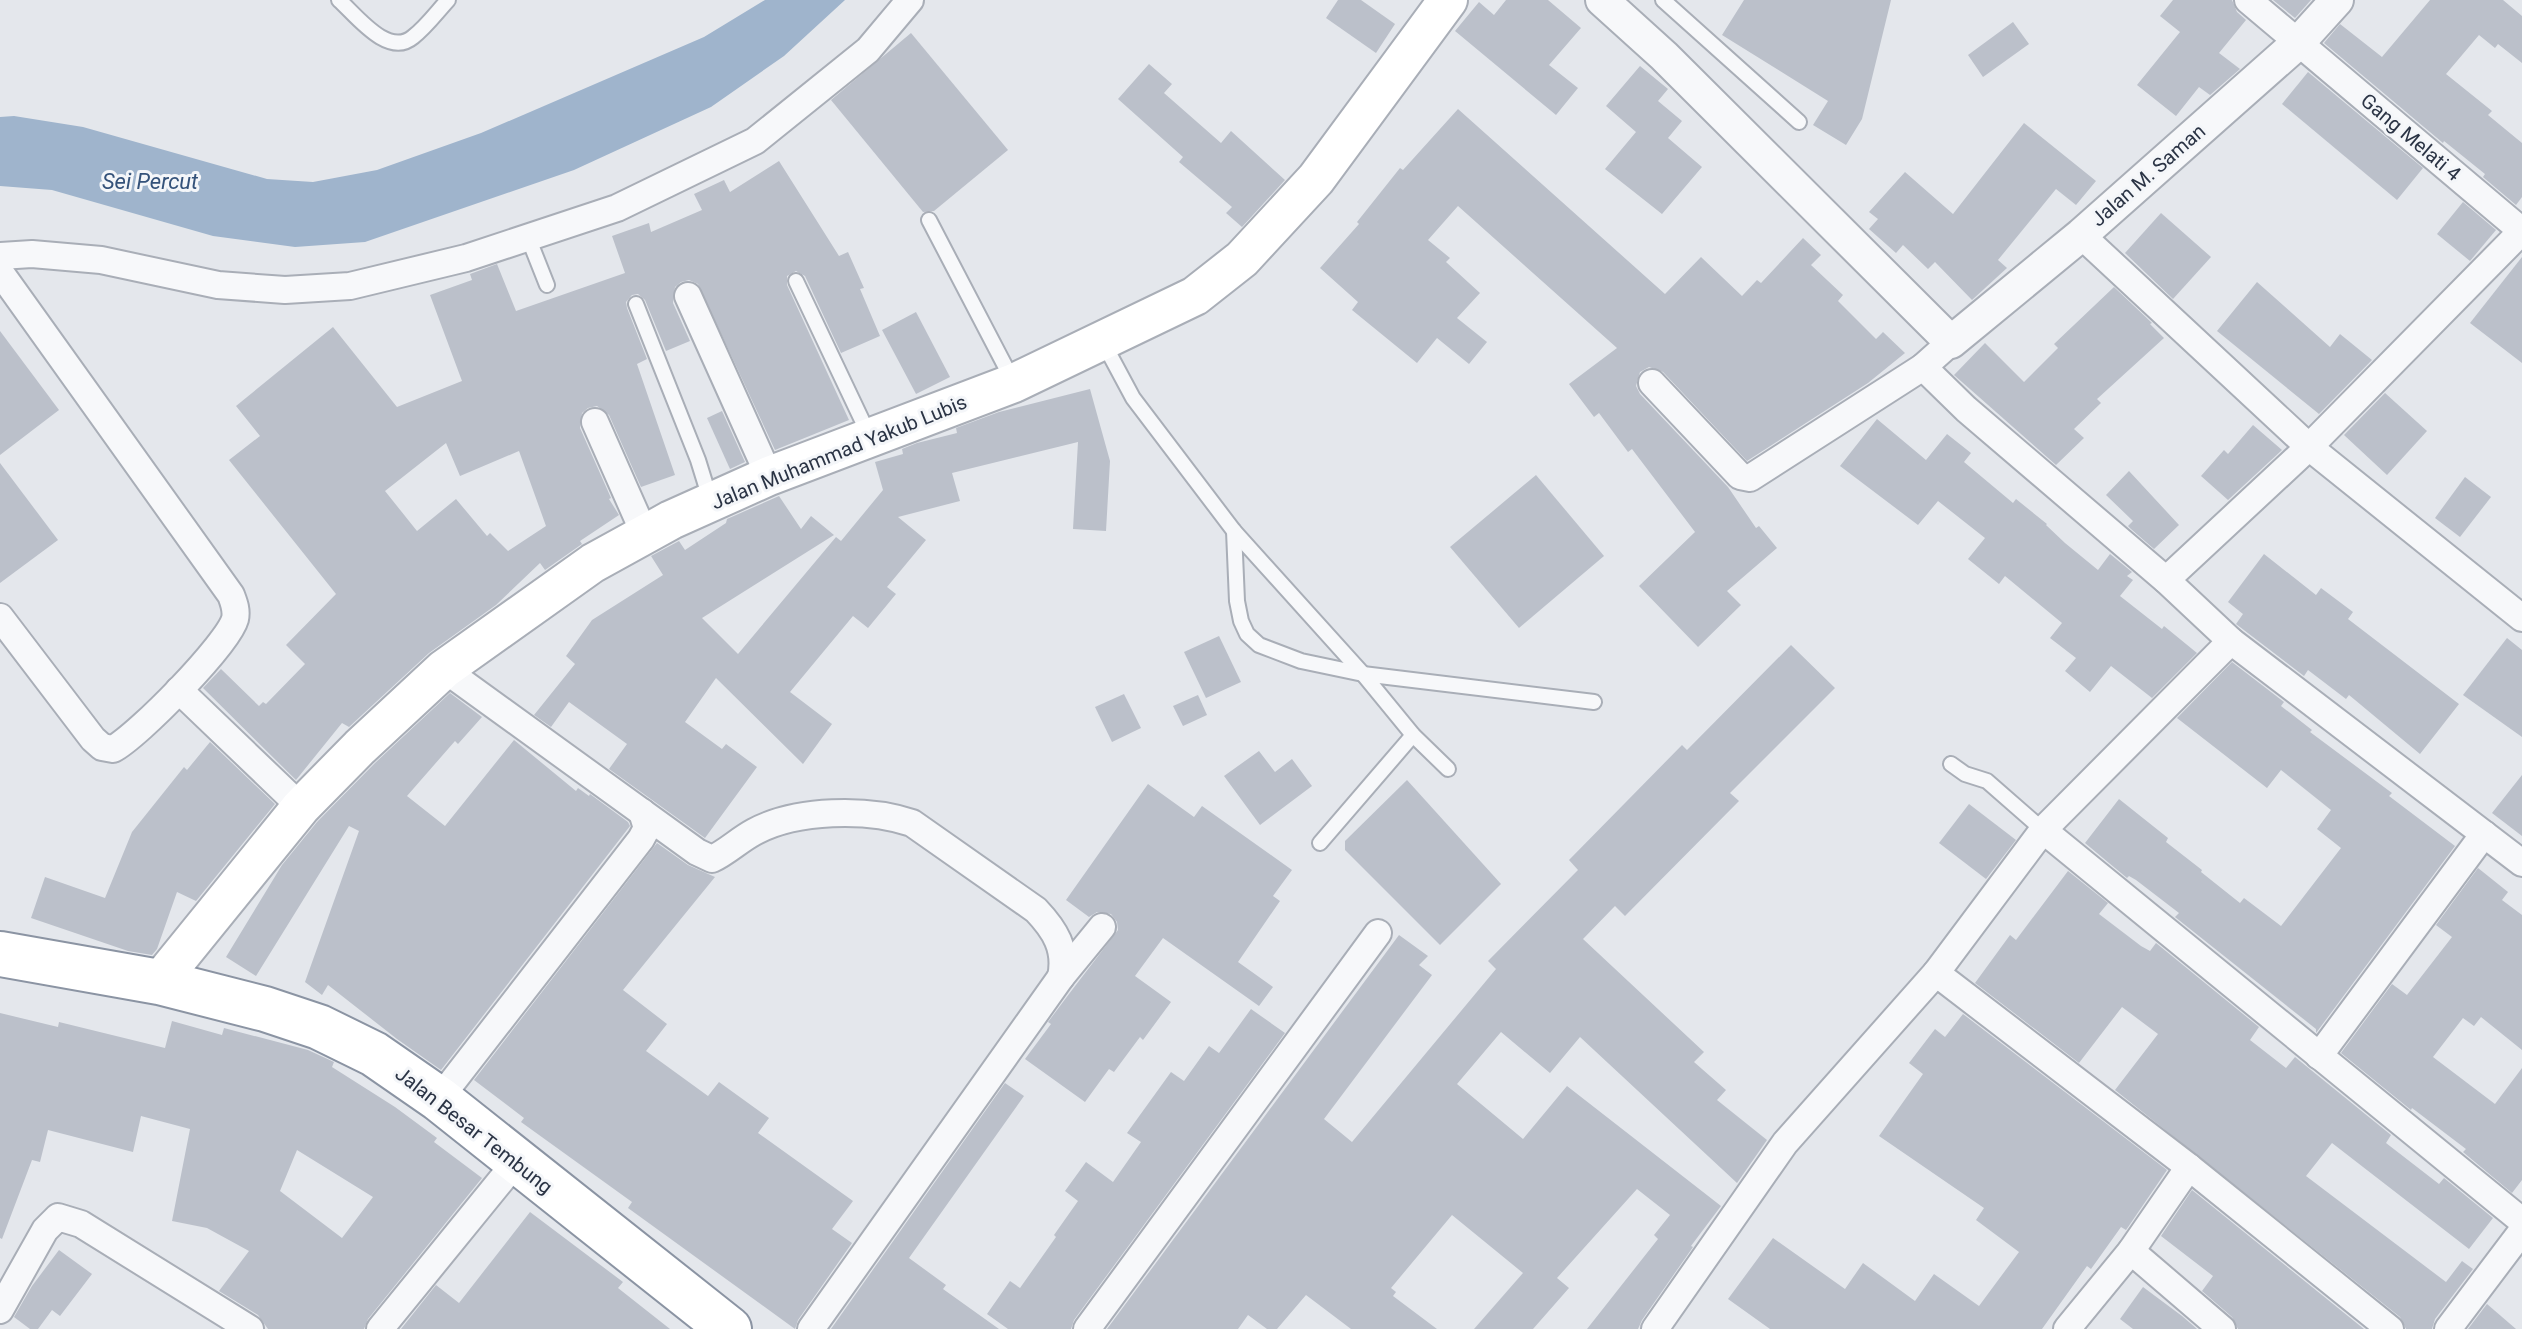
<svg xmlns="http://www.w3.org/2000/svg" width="2522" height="1329" font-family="Roboto,sans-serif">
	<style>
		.water { fill: #9fb4cc }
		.building { fill: #bbc0ca; fill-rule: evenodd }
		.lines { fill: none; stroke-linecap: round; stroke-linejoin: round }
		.service-casing { stroke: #a9aeb7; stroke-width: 18 }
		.minor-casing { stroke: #a9aeb7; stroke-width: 30 }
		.tertiary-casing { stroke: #a9aeb7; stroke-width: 36 }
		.secondary-casing { stroke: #a9aeb7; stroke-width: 42 }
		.trunk-casing { stroke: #8b94a3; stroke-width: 48 }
		.service { stroke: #f7f8fa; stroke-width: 14 }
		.minor { stroke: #f7f8fa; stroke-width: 26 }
		.tertiary { stroke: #f7f8fa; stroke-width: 32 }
		.secondary { stroke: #fff; stroke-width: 38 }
		.trunk { stroke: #fff; stroke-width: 44 }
		.labels { text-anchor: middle; stroke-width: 6; stroke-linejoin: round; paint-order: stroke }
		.street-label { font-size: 20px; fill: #2b3445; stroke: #f4f6f9 }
		.water-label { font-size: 22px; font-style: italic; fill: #34527a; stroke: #f4f6f9 }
	</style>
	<rect width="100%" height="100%" fill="#e4e7ec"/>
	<path class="water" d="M765 0H845L784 56 711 107 574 170 365 242 295 247 213 236 52 190 0 186V117L14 116 83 127 267 179 313 182 377 170 481 133 704 37Z"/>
	<g class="building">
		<path d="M1338 0H1361L1395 24 1376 53 1326 18Z"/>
		<path d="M1506 0H1548L1581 28 1549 65 1578 88 1556 115 1455 31 1479 2 1494 15Z"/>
		<path d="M1744 0H1891L1862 119 1846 145 1813 125 1828 101 1722 35Z"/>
		<path d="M2173 0H2232L2237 12 2246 20 2219 53 2240 69 2210 95 2199 87 2176 116 2137 85 2180 32 2160 16Z"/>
		<path d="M2273 0H2311L2295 18Z"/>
		<path d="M2430 0H2503L2522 16V63L2498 44 2495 48 2479 35 2446 74 2492 111 2488 115 2522 143V197L2516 205 2483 177 2485 174 2444 141 2443 143 2324 43 2340 24 2382 57Z"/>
		<path d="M2013 22 2029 44 1983 77 1968 55Z"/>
		<path d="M911 33 1008 150 934 211 923 212 831 100Z"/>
		<path d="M1149 64 1172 84 1164 93 1221 143 1231 131 1285 180 1242 227 1226 213 1232 207 1179 162 1183 157 1118 99Z"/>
		<path d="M1640 66 1668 89 1658 101 1682 121 1668 138 1702 167 1662 214 1605 169 1636 132 1606 106Z"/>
		<path d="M2308 72 2423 168 2397 200 2282 104Z"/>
		<path d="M1458 109 1665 294 1701 257 1742 296 1757 280 1761 283 1803 238 1821 255 1811 265 1843 295 1838 301 1876 339 1883 332 1905 353 1868 383 1747 461 1663 372 1649 367 1640 372 1636 386 1640 394 1728 487 1756 528 1759 526 1777 548 1727 591 1741 605 1698 647 1639 586 1695 532 1632 449 1628 452 1599 413 1594 417 1569 384 1617 348 1458 206 1428 240 1450 258 1446 262 1480 293 1457 318 1487 342 1469 364 1437 338 1417 363 1352 310 1358 302 1320 268 1359 224 1357 222 1400 168 1403 170Z"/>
		<path d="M2024 123 2096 181 2076 205 2056 189 1998 260 2007 268 1972 300 1935 262 1928 269 1903 245 1896 253 1869 229 1878 219 1869 212 1905 172 1953 214Z"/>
		<path d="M779 161 839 256 848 252 864 288 860 289 880 336 841 353 805 276 796 271 787 276V285L849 420 775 450 698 284 689 280 681 282 675 287 673 303 690 341 666 351 645 300 638 294 632 295 626 302 627 308 647 359 637 364 675 475 641 487 609 415 597 406 588 408 582 413 580 428 611 498 609 499 619 515 580 541 582 544 545 570 540 563 496 605 429 653 349 727 342 723 296 780 203 688 221 669 259 706 263 702 266 704 305 664 286 645 336 594 229 460 260 436 236 406 333 327 397 407 462 381 430 295 472 280 470 274 497 264 516 311 625 273 612 236 649 223 651 232 702 210 694 194 724 180 730 192ZM446 443 460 476 519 451 546 526 508 551 490 533 487 536 456 499 417 531 385 491Z"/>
		<path d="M2463 202 2496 230 2470 261 2437 234Z"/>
		<path d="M2161 213 2211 257 2173 299 2125 253Z"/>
		<path d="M2522 257V363L2470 323Z"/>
		<path d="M2257 282 2330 347 2340 334 2372 360 2319 414 2217 331Z"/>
		<path d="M2114 287 2152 323 2150 324 2164 338 2097 399 2101 403 2074 429 2084 438 2056 465 1954 375 1985 343 2024 382 2058 348 2054 344Z"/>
		<path d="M916 312 950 377 916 394 882 330Z"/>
		<path d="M0 331 59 410 0 455Z"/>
		<path d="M1090 389 1110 461 1106 531 1073 529 1078 442 952 473 960 501 898 517 926 540 887 587 896 594 868 628 853 616 790 692 832 724 803 764 716 678 685 722 722 749 726 744 757 767 705 838 609 769 627 744 569 702 551 727 534 715 575 664 566 656 592 620 663 575 651 556 679 541 685 550 726 523 727 519 779 496 801 529 811 516 834 535 702 618 738 654 836 537 841 541 883 490 875 462 903 454 902 449 917 443 957 433 956 428 999 412Z"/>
		<path d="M2385 393 2427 431 2387 475 2344 435Z"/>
		<path d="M722 411 745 462 730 469 707 418Z"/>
		<path d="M1877 419 1926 460 1947 434 1971 453 1964 462 2013 503 2016 499 2047 524 2046 525 2065 543 2098 570 2110 554 2132 572 2127 576 2133 580 2120 596 2162 629 2164 626 2197 653 2152 698 2111 666 2090 692 2065 671 2076 658 2050 638 2062 623 2005 576 1999 584 1968 559 1985 538 1938 501 1918 525 1840 466Z"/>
		<path d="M2253 425 2282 450 2228 500 2201 476 2224 450 2228 454Z"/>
		<path d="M0 463 58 540 0 583Z"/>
		<path d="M2129 471 2179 525 2154 549 2131 529 2128 526 2133 521 2106 495Z"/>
		<path d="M1536 475 1604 556 1519 628 1450 547Z"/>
		<path d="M2465 477 2491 497 2460 537 2435 518Z"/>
		<path d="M2264 554 2316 595 2321 588 2353 612 2348 619 2459 704 2420 754 2349 695 2346 699 2308 670 2304 676 2236 624 2243 614 2228 602Z"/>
		<path d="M1219 636 1241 682 1206 698 1184 652Z"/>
		<path d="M2507 638 2522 650V737L2463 695Z"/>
		<path d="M1791 645 1835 688 1730 793 1739 801 1625 916 1615 906 1583 939 1704 1052 1694 1062 1726 1090 1717 1100 1767 1140 1737 1183 1580 1037 1550 1073 1501 1032 1457 1084 1523 1139 1567 1086 1721 1206 1691 1246 1693 1247 1642 1320 1638 1329H1587L1658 1239 1654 1235 1670 1215 1637 1189 1557 1278 1569 1288 1533 1329H1474L1523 1273 1452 1215 1391 1288 1396 1292 1393 1296 1437 1329H1351L1306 1295 1277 1329H1267L1248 1315 1238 1329H1107L1399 935 1428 956 1419 965 1432 975 1324 1119 1352 1142 1496 969 1488 961 1578 870 1569 860 1682 745 1687 750Z"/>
		<path d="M2232 662 2284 702 2281 706 2312 730 2310 732 2392 793 2389 796 2455 846 2316 1033V1029L2175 917 2179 913 2136 880 2129 876 2127 878 2085 843 2119 799 2168 838 2166 842 2202 870 2201 872 2240 903 2244 898 2281 926 2341 848 2317 829 2331 810 2281 770 2267 788 2177 718Z"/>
		<path d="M450 693 482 717 458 744 455 741 407 796 445 826 514 740 576 791 578 788 589 796 590 794 628 822 630 826 441 1070 397 1039 328 985 322 995 305 982 359 831 349 826 256 976 226 957 282 865 317 822 375 763Z"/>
		<path d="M1124 694 1141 728 1112 742 1095 707Z"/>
		<path d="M1198 695 1207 715 1183 726 1173 706Z"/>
		<path d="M210 742 275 804 196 901 177 892 157 949 152 955 128 951 31 918 45 877 105 898 132 832 184 767 187 770Z"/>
		<path d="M1259 751 1275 772 1292 759 1312 786 1260 825 1224 776Z"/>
		<path d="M2522 775V836L2492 813Z"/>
		<path d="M1407 780 1501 884 1440 945 1345 850V841Z"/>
		<path d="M1148 784 1194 817 1202 806 1292 870 1273 896 1280 901 1238 962 1273 987 1259 1006 1163 938 1135 976 1171 1002 1143 1040 1140 1037 1114 1072 1109 1069 1085 1102 1025 1059 1051 1024 1048 1022 1069 994 1118 930 1117 922 1111 914 1097 912 1089 917 1066 900Z"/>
		<path d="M1969 804 2016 840 1986 879 1939 843Z"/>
		<path d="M657 843 688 865 715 877 623 990 667 1024 646 1051 708 1096 719 1082 769 1118 758 1133 853 1201 832 1229 852 1243 798 1320 795 1329 628 1208 632 1202 521 1122 524 1118 474 1080Z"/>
		<path d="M2478 868 2508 892 2502 900 2522 915V1050L2481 1017 2474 1026 2463 1018 2433 1057 2495 1104 2522 1068V1180L2512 1193 2463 1152 2466 1149 2412 1108 2411 1110 2341 1053 2392 984 2407 995 2452 937 2436 925Z"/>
		<path d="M2068 871 2108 903 2099 914 2141 946 2150 951 2156 943 2259 1027 2250 1040 2286 1068 2295 1057 2391 1135 2386 1143 2439 1184 2444 1178 2493 1218 2469 1249 2332 1143 2306 1176 2446 1282 2462 1261 2473 1269 2435 1319 2432 1329H2406L2400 1317 2115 1090 2158 1034 2122 1007 2079 1063 1975 983 2010 935 2016 940Z"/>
		<path d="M1251 1009 1285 1033 1074 1320 1071 1329H1008L987 1314 1010 1281 1020 1288 1056 1237 1054 1235 1078 1201 1065 1191 1086 1162 1113 1182 1141 1142 1127 1133 1171 1072 1184 1081 1209 1046 1219 1053Z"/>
		<path d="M0 1013 58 1027 59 1022 165 1048 172 1021 222 1035 224 1028 308 1050 334 1062 332 1067 395 1107 437 1138 434 1142 482 1178 368 1319 364 1329H268L258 1315 219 1291 249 1251 207 1228 172 1221 190 1129 141 1116 133 1152 48 1130 40 1162 32 1160 2 1239 0 1238ZM297 1150 373 1197 342 1238 280 1191Z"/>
		<path d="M1963 1014 2167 1170 2126 1230 2121 1227 2091 1269 2087 1266 2042 1329H1770L1728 1299 1773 1238 1845 1289 1863 1263 1915 1301 1934 1274 1979 1306 2019 1252 1976 1220 1984 1208 1879 1136 1923 1074 1909 1063 1935 1029 1945 1037Z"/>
		<path d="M1005 1083 1024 1096 909 1258 946 1285 943 1289 999 1329H831Z"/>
		<path d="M2192 1190 2364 1329H2238L2232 1317 2202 1291 2213 1276 2161 1236Z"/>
		<path d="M530 1212 623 1282 618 1288 670 1329H401L436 1285 459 1303Z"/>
		<path d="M59 1250 92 1274 60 1316 52 1310 38 1329H30L14 1317 32 1286Z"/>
		<path d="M2143 1287 2182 1316 2197 1329H2133L2120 1319Z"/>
		<path d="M2487 1304 2516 1329H2468Z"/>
	</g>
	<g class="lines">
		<defs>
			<g id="service">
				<path d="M339 0C356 15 388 58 413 37 426 27 437 12 448 0"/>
				<path d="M1663 0 1799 122"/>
				<path d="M929 220 1014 383"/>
				<path d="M528 237 547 285"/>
				<path d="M796 281 869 435"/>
				<path d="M636 304 698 460 711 502"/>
				<path d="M1103 342 1133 398 1234 531 1363 674 1413 735 1448 769"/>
				<path d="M1234 531 1237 601 1241 621 1247 634 1259 645 1301 661 1363 674 1594 702"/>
				<path d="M1951 764 1965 774 1987 781 2043 830"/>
				<path d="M1320 843 1413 735"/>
			</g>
			<g id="minor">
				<path d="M2248 0 2522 231"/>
				<path d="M2081 235 2309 447 2522 618"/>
				<path d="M0 256 32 254 101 260 218 285 285 290 350 286 466 258 617 208 755 141 868 50 910 0"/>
				<path d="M0 272 231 595C234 603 237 610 235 619 228 644 138 736 113 749L102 747 93 739 0 617"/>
				<path d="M688 296 769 476"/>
				<path d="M1951 342 1923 367 1966 409 2166 580 2231 641 2522 863"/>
				<path d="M1652 383 1740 476 1750 478 1923 367"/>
				<path d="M595 422 645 535"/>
				<path d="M2166 580 2309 447 2522 231"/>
				<path d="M444 669 697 852 712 859C727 852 739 840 754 832 796 809 868 808 912 823L1036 910C1055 930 1067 949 1061 977"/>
				<path d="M179 690 301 807"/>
				<path d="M2043 830 2522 1221"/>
				<path d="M1936 973 2189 1167 2390 1329"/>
				<path d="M2319 1056 2484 834"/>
				<path d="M439 1099 641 839 647 828 642 812"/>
				<path d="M2131 1251 2222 1329"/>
				<path d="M0 1310 45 1230 58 1217 81 1224 250 1329"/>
				<path d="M380 1329 516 1162"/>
				<path d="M811 1329 1061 977 1102 927"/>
				<path d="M1087 1329 1378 933"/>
				<path d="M1655 1329 1785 1143 1936 973 2043 830 2231 641"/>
				<path d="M2067 1329 2131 1251 2189 1167"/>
				<path d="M2448 1329 2522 1231"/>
			</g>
			<path id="tertiary" d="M1602 0 1664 56 1951 342 2081 235 2299 42 2337 0"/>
			<path id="secondary" d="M159 982 301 807 360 747 444 669 593 563 671 520 769 476 1014 383 1195 296 1242 259 1316 179 1448 0"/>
			<path id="trunk" d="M0 954 159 982 265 1009 319 1027 374 1054 439 1099 729 1329"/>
		</defs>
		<use href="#service" class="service-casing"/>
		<use href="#minor" class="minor-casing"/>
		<use href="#tertiary" class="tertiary-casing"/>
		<use href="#secondary" class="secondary-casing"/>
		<use href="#trunk" class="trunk-casing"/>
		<use href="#service" class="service"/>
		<use href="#minor" class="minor"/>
		<use href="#tertiary" class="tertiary"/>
		<use href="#secondary" class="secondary"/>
		<use href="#trunk" class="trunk"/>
	</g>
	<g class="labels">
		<g class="street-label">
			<text transform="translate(2411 137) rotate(40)" y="7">Gang Melati 4</text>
			<text transform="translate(2148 175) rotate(-41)" y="7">Jalan M. Saman</text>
			<text transform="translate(839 452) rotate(-22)" y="7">Jalan Muhammad Yakub Lubis</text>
			<text transform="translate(474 1130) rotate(38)" y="7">Jalan Besar Tembung</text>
		</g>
		<g class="water-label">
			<text x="150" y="189">Sei Percut</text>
		</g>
	</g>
</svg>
